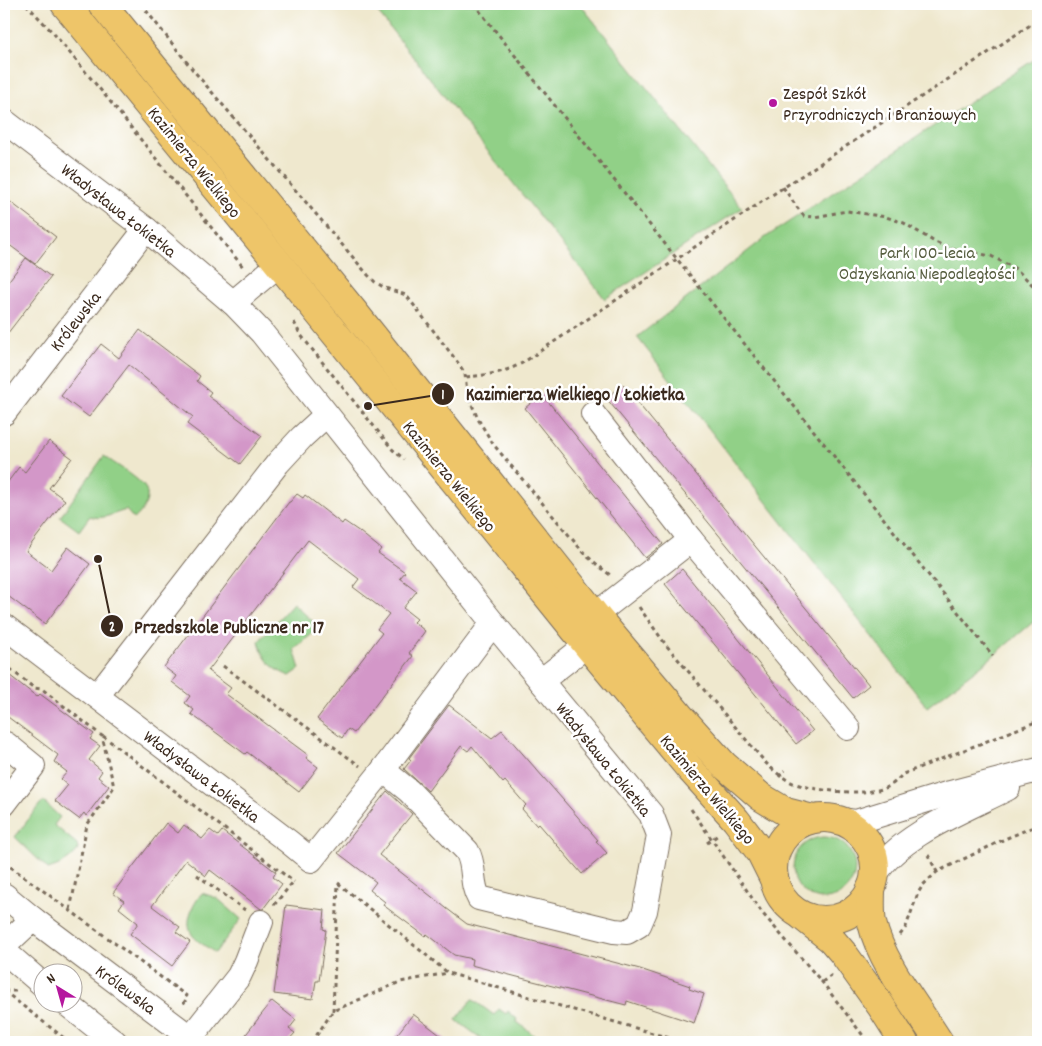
<svg xmlns="http://www.w3.org/2000/svg" width="1042" height="1046" font-family="Dekko,sans-serif">
	<style>
		.green { fill: #91d087; stroke: #667d52 }
		.building { fill: #d397c8 }
		.lines { fill: none; stroke-linecap: round; stroke-linejoin: round }
		.minor-casing { stroke: #7a6c5c; stroke-width: 26 }
		.major-casing { stroke: #7a6c5c; stroke-width: 30 }
		.path { stroke: #7a6c5c; stroke-width: 3; stroke-dasharray: 4 4; stroke-linecap: butt }
		.minor { stroke: #fff; stroke-width: 24 }
		.major { stroke: #eec569; stroke-width: 28 }
		.poi-dot { fill: #b5179e; stroke: #fff; stroke-width: 2 }
		.labels { text-anchor: middle; stroke-width: 5; stroke-linejoin: round; paint-order: stroke }
		.poi-label { font-size: 18px; fill: #3b2a1e; stroke: #fff; text-anchor: start }
		.street-label { font-size: 18px; fill: #3b2a1e; stroke: #fff }
		.park-label { font-size: 18px; fill: #555c3e; stroke: #fff }
		.leader { fill: none; stroke: #3b2a1e; stroke-width: 2 }
		.callout-dot { fill: #3b2a1e; stroke: #fff; stroke-width: 2 }
		.mark-label { font-size: 15px; text-anchor: middle; font-weight: bold; fill: #fff }
		.callout-label { font-size: 19px; text-anchor: middle; font-weight: bold; fill: #3b2a1e; stroke: #fff; stroke-width: 5; stroke-linejoin: round; paint-order: stroke }
	</style>
	<rect width="100%" height="100%" fill="#fff"/>
	<filter id="ink" filterUnits="userSpaceOnUse"><feTurbulence type="fractalNoise" baseFrequency=".02" numOctaves="2"/><feDisplacementMap in="SourceGraphic" scale="10" xChannelSelector="R" yChannelSelector="G"/><feConvolveMatrix kernelMatrix="1 2 1 2 8 2 1 2 1" color-interpolation-filters="sRGB"/></filter>
	<filter id="wash" filterUnits="userSpaceOnUse"><feTurbulence type="fractalNoise" baseFrequency=".0096" numOctaves="4" result="noise"/><feDisplacementMap in="SourceGraphic" scale="20" xChannelSelector="R" yChannelSelector="G"/><feGaussianBlur stdDeviation="1.12" result="paint"/><feColorMatrix in="noise" values="0 0 0 0 0 0 0 0 0 0 0 0 0 0 0 0 0 1.4 0 .05"/><feComposite in="paint" operator="in"/></filter>
	<g filter="url(#wash)">
		<rect width="100%" height="100%" fill="#efe8ce"/>
		<g class="green">
			<path d="M371 4H580L742 208 605 299Z"/>
			<path d="M1038 57V618L987 661 927 707 637 337 766 237Z"/>
			<path d="M104 456C115 464 135 476 143 485 153 496 143 512 134 519L126 510C115 513 101 521 90 516L79 531 60 517Z"/>
			<path d="M293 603 318 626V629L294 649 300 669 290 676C273 670 263 660 259 641Z"/>
			<path d="M44 802 60 817 54 825 77 844 78 850C69 861 61 865 48 869L15 837 40 804Z"/>
			<circle cx="824" cy="868" r="31"/>
			<path d="M202 893 217 898 241 919 215 953C209 948 199 943 193 936 183 923 193 904 202 893Z"/>
			<path d="M472 999 494 1015 499 1009 506 1014 508 1011 517 1019 516 1021 535 1036 531 1042H486L456 1020Z"/>
		</g>
		<g id="blocks">
			<g class="building">
				<path d="M4 197 56 237 35 264 4 241Z"/>
				<path d="M26 258 51 277 4 338V287Z"/>
				<path d="M140 330 200 376 197 381 211 392 208 396 262 436 240 464 187 424 193 417 129 365 89 417 61 396 101 344 119 358Z"/>
				<path d="M623 385 869 685 853 698 606 398Z"/>
				<path d="M542 394 663 544 645 558 525 408Z"/>
				<path d="M49 441 72 458 49 488 65 500 26 551 51 570 68 547 90 564 45 624 4 593V487L19 467 25 472Z"/>
				<path d="M297 494 303 498 305 495 342 524 344 521 360 532 381 549 378 553 405 572 400 578 417 591 403 608 417 619 414 622 425 631 409 653 413 656 354 733 348 729 342 738 317 719 382 633 377 629 389 614 353 587 359 579 308 540 208 671 231 688 226 694 308 755 306 758 318 767 299 792 247 752 245 754 191 714 194 710 185 703 190 696 172 682 176 676 164 667 289 502H290Z"/>
				<path d="M682 569 813 731 796 744 665 584Z"/>
				<path d="M4 671 37 697 40 694 94 734 90 739 100 746 89 760 102 771 98 777 109 786 86 816 84 813 79 819 55 801 68 785 61 779 67 772 54 762 58 755 4 714Z"/>
				<path d="M449 705 492 738 502 730 598 840 596 841 607 853 582 874 539 824 537 826 522 809 526 805 505 781 503 783 472 746 468 751 461 746 428 791 404 769 411 760 409 758Z"/>
				<path d="M387 791 412 814 379 855 446 908 467 924 640 969 690 986 689 989 704 994 694 1023 627 1001 626 1005 471 965 472 959 454 955 427 934 425 936 383 905 385 902 370 890 376 882 338 853Z"/>
				<path d="M166 823 178 833 184 825 202 839 210 830 218 836 222 831 276 872 273 877 282 884 263 909H261L210 870 206 876 186 860 152 906 180 927 176 932 190 942 172 966 130 934 138 923 119 908 124 901 113 893Z"/>
				<path d="M286 905 325 910 323 929 326 930 319 981H316L313 999 274 994Z"/>
				<path d="M272 1001 296 1020 289 1029 295 1033 287 1042H240Z"/>
				<path d="M413 1014 449 1042H391Z"/>
			</g>
		</g>
	</g>
	<g filter="url(#ink)">
		<use href="#blocks" fill-opacity="0" stroke="#7a6c5c" stroke-width="1"/>
		<g class="lines">
			<defs>
				<g id="minor">
					<path d="M4 121 146 229 233 303 279 264"/>
					<path d="M233 303 262 333 493 623 651 814 659 835 645 911 639 925 627 932 614 931 479 898C470 883 476 867 467 851L409 791 383 770"/>
					<path d="M4 413 146 229"/>
					<path d="M593 414 691 540"/>
					<path d="M595 615 691 540 848 728"/>
					<path d="M4 626 289 842 311 860 383 770 493 623"/>
					<path d="M541 681 587 645"/>
					<path d="M97 696 278 463 302 437 326 415"/>
					<path d="M4 804 33 766 6 744"/>
					<path d="M839 820 856 822 950 793 1038 770"/>
					<path d="M875 875C900 834 966 810 1008 788"/>
					<path d="M4 895 33 919 191 1038"/>
					<path d="M4 946 33 919"/>
					<path d="M4 951 42 984"/>
					<path d="M67 1004 115 1042"/>
					<path d="M187 1042 239 976 246 961 261 922"/>
				</g>
				<g id="major">
					<path d="M65 4 279 264 587 645 691 770 736 820 761 853 775 881"/>
					<path d="M102 4 354 312 595 615 679 715 724 765 761 797 786 812 813 819"/>
					<circle cx="824" cy="869" r="51"/>
					<path d="M871 888C871 900 870 912 872 923 881 963 918 1008 939 1042"/>
					<path d="M802 916 831 939 843 953 881 1006 904 1042"/>
				</g>
			</defs>
			<use href="#minor" class="minor-casing"/>
			<use href="#major" class="major-casing"/>
			<g class="path">
				<path d="M26 4 55 35 113 105 243 267"/>
				<path d="M141 4 193 70 368 275 375 282 385 288 406 295 459 364 465 374 467 393 478 419 493 444 578 546 588 557 610 575"/>
				<path d="M474 4 993 656"/>
				<path d="M783 187 796 206 804 216 814 217 847 211 886 217 904 223 933 241 946 247 991 256 1016 269 1038 290"/>
				<path d="M294 322 300 334 319 358 393 450 404 459"/>
				<path d="M466 377C487 375 505 373 524 362L769 197 1038 20"/>
				<path d="M639 607 666 645 765 762C773 770 782 778 793 783 815 791 862 796 885 788 892 786 898 779 903 774L1038 721"/>
				<path d="M4 664 34 688 42 689 102 736 114 787 87 825 70 910"/>
				<path d="M223 666 360 766"/>
				<path d="M103 736 294 882"/>
				<path d="M779 777 785 770"/>
				<path d="M691 809 763 914 822 982 868 1042"/>
				<path d="M707 843 718 835"/>
				<path d="M928 855 937 872"/>
				<path d="M4 862 188 997 183 1004"/>
				<path d="M197 875 245 910"/>
				<path d="M338 883 448 973 683 1042"/>
				<path d="M274 905 294 881"/>
				<path d="M900 935 906 927 918 893 923 885 937 872 1007 838 1038 825"/>
				<path d="M822 982 832 975"/>
				<path d="M4 991 69 1042"/>
				<path d="M4 991H17"/>
				<path d="M333 1011 338 883"/>
				<path d="M312 1042 333 1011 400 982 448 973"/>
			</g>
			<use href="#minor" class="minor"/>
			<use href="#major" class="major"/>
		</g>
	</g>
	<circle class="poi-dot" cx="773" cy="103" r="5"/>
	<g class="labels">
		<g class="poi-label">
			<text x="783" y="99">Zespół Szkół<tspan x="783" dy="21">Przyrodniczych i Branżowych</tspan></text>
		</g>
		<g class="street-label">
			<text transform="translate(195 162) rotate(51)" y="6">Kazimierza Wielkiego</text>
			<text transform="translate(119 210) rotate(38)" y="6">Władysława Łokietka</text>
			<text transform="translate(75 321) rotate(-52)" y="6">Królewska</text>
			<text transform="translate(450 476) rotate(51)" y="6">Kazimierza Wielkiego</text>
			<text transform="translate(604 759) rotate(51)" y="6">Władysława Łokietka</text>
			<text transform="translate(202 776) rotate(37)" y="6">Władysława Łokietka</text>
			<text transform="translate(708 789) rotate(50)" y="6">Kazimierza Wielkiego</text>
			<text transform="translate(126 989) rotate(37)" y="6">Królewska</text>
		</g>
		<g class="park-label">
			<text x="927" y="258">Park 100-lecia<tspan x="927" dy="21">Odzyskania Niepodległości</tspan></text>
		</g>
	</g>
	<path class="leader" d="M368 406L443 394M98 559L112 626"/>
	<g class="callout-dot">
		<circle cx="368" cy="406" r="5"/>
		<circle cx="98" cy="559" r="5"/>
		<circle cx="443" cy="394" r="12"/>
		<circle cx="112" cy="626" r="12"/>
	</g>
	<g class="mark-label">
		<text x="443" y="399">1</text>
		<text x="112" y="631">2</text>
	</g>
	<g class="callout-label">
		<text x="575" y="400">Kazimierza Wielkiego / Łokietka</text>
		<text x="229" y="633">Przedszkole Publiczne nr 17</text>
	</g>
	<rect width="1042" height="1046" fill="none" stroke="#fff" stroke-width="20"/>
	<g transform="translate(58 988) rotate(323)"><circle r="24" fill="#ffffff" stroke="#b1aaa5"/>
	<path d="M0-4L9 19L0 12L-9 19Z" fill="#b5179e"/>
	<text y="-8" font-size="14" font-weight="bold" text-anchor="middle" fill="#3b2a1e">N</text>
	</g>
</svg>
